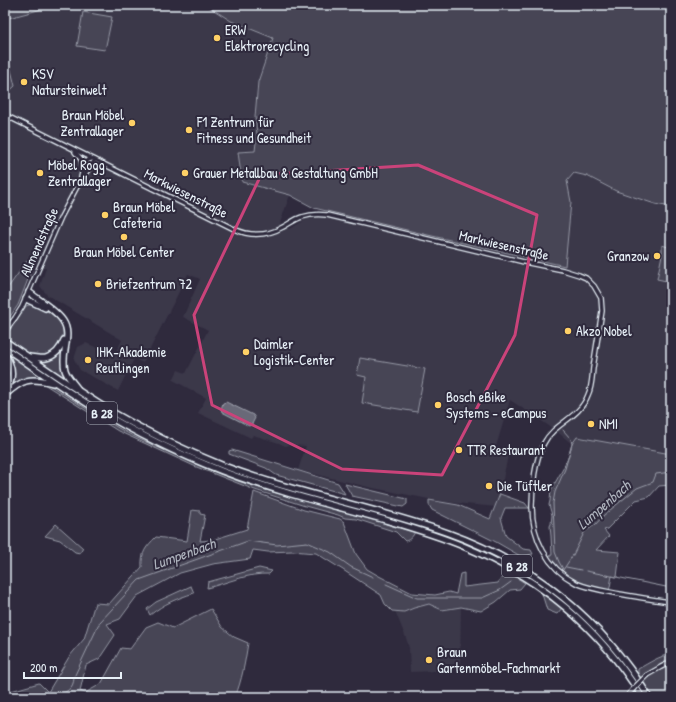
<svg xmlns="http://www.w3.org/2000/svg" width="676" height="702" font-family="'Patrick Hand',sans-serif">
	<style>
		.built { fill: #3b3749 }
		.green { fill: #464455; stroke: #979aa6 }
		.water { fill: #696978; stroke: #9c9fab }
		.lines { fill: none; stroke-linecap: round; stroke-linejoin: round }
		.stream { stroke: #9c9fab; stroke-width: 1 }
		.minor-casing { stroke: #e8f1f8; stroke-width: 6 }
		.highway-casing { stroke: #e8f1f8; stroke-width: 8 }
		.minor { stroke: #2f2a3d; stroke-width: 3.5 }
		.highway { stroke: #2f2a3d; stroke-width: 5 }
		.minor-bridge-casing { stroke: #e8f1f8; stroke-width: 6; stroke-linecap: butt }
		.minor-bridge { stroke: #2f2a3d; stroke-width: 3.5 }
		.marked { fill: none; stroke: #ca437a; stroke-width: 3; stroke-linejoin: round }
		.poi-dot { fill: #ffd166; stroke: #2f2a3d; stroke-width: 1.5 }
		.labels { text-anchor: middle; stroke-width: 4; stroke-linejoin: round; paint-order: stroke }
		.shield { fill: #2f2a3d; stroke: #b0b5c0; stroke-width: 1 }
		.shield-label { font-size: 13px; font-weight: bold; fill: #e8f1f8 }
		.poi-label { font-size: 14px; fill: #e8f1f8; stroke: #2f2a3d; text-anchor: start }
		.street-label { font-size: 14px; fill: #e8f1f8; stroke: #2f2a3d }
		.water-label { font-size: 15px; font-style: italic; fill: #afb4be; stroke: #2f2a3d }
	</style>
	<rect width="100%" height="100%" fill="#2f2a3d"/>
	<filter id="ink" filterUnits="userSpaceOnUse"><feTurbulence type="fractalNoise" baseFrequency=".025" numOctaves="2"/><feDisplacementMap in="SourceGraphic" scale="8" xChannelSelector="R" yChannelSelector="G"/><feConvolveMatrix kernelMatrix="1 2 1 2 8 2 1 2 1" color-interpolation-filters="sRGB"/></filter>
	<g filter="url(#ink)">
		<g class="built">
			<path d="M5 5H206L231 21 273 38 258 82 255 117 257 134 255 151 238 152 242 182 290 195 280 223 290 229 308 218H327L520 265 564 274 571 202 567 181 574 173 587 176 616 191 655 204 671 207V454L578 437 572 444 555 430 510 400 495 450 509 451 497 507 444 502 368 487 298 470 306 446 292 445 285 446 279 443 253 435 251 438 198 413 206 398 173 380 178 370 186 373 208 330 183 317 200 279 188 274 143 363 134 359 118 391 80 370 74 359 78 347 86 343 114 355 122 340 47 295 40 286 46 268 27 261 5 292Z"/>
			<path d="M430 604 442 610 461 607 460 670 410 672 409 648 406 638 395 611 404 612 414 608Z"/>
		</g>
		<g class="green">
			<path d="M5 5H57L5 19Z"/>
			<path d="M206 5H671V207L655 204 616 191 587 176 574 173 567 181 571 202 565 266 428 235 314 208 290 195 242 182 238 152 255 151 257 134 255 117 258 82 273 38 231 21Z"/>
			<path d="M83 12 112 17 105 50 77 46Z"/>
			<path d="M5 46 15 86 5 95Z"/>
			<path d="M662 245 671 248V282L657 279 662 255Z"/>
			<path d="M27 261 34 264 18 305 5 324V292Z"/>
			<path d="M33 304C43 309 55 314 61 324 70 341 51 362 33 356 23 352 14 342 5 336L13 326 26 306 29 305Z"/>
			<path d="M62 349H63C60 364 61 372 71 384L36 359 40 360Z"/>
			<path d="M5 351 46 379 34 378 11 387 12 382Z"/>
			<path d="M360 358 425 369 417 412 362 403 366 377 357 375Z"/>
			<path d="M31 381 44 383 51 386 90 411 120 429 135 437 195 464 238 481 273 492 415 532C413 536 410 540 405 541L396 532 393 531 356 519 345 518 338 515 305 506 255 490 194 466 118 431 44 384C26 380 17 389 5 399V397L18 387Z"/>
			<path d="M577 437 671 454V485L659 486 649 497 636 500 607 529 604 530 609 536 596 550 620 552 617 577 612 576 609 592 598 590 569 578 546 556 552 555 551 536 550 526 551 524 552 515 549 505 550 501 551 490 564 467 566 461H567L572 444Z"/>
			<path d="M232 450 338 483 345 494 276 475 266 468 229 454V451Z"/>
			<path d="M345 484 407 499V504L403 507 352 496Z"/>
			<path d="M254 492 304 510 340 519 344 522 356 554 367 569 379 576 412 593 435 595 449 592 456 594 460 574 464 573V587L498 583 506 571 525 583 520 589 510 590 496 602 481 611 461 607 442 610 429 604 414 608 404 612 392 611 385 604 381 595 343 570 316 553 292 551 268 552 253 550 250 559 213 564 180 573 137 596 120 619 107 624 115 635 99 659 86 665 80 691 85 693 101 684 121 648 130 649 146 627 158 622 173 628 211 609 222 627 234 637 248 643C245 662 242 680 235 697H5L11 691 39 683 48 692 69 657 84 639 95 603 109 604 142 567C141 552 146 547 156 537L187 541 192 510 200 511V514L205 515 200 541 212 540 247 529Z"/>
			<path d="M500 494 525 503 529 508H505L501 518 506 536 523 549 531 550 533 554 522 557 496 542 432 510 429 505V500L458 505 490 519Z"/>
			<path d="M56 524 83 548 80 553 75 552 60 540 45 536Z"/>
			<path d="M259 568 272 571 269 574C248 573 227 583 207 588L208 582Z"/>
			<path d="M191 586 194 593C176 599 165 603 150 615L147 609 156 602Z"/>
			<path d="M542 594 562 608 557 614 547 610Z"/>
			<path d="M671 654V697H652L644 683 638 676V669C649 663 659 656 671 654Z"/>
		</g>
		<path class="water" d="M226 402 253 415 255 418 252 424 249 426 222 412 221 409 223 403Z"/>
		<g class="lines">
			<g class="stream">
				<path d="M563 430 571 439 572 444 565 469 555 492 553 503 555 552 559 562 563 569"/>
				<path d="M566 567 581 570"/>
				<path d="M563 570 573 555 585 531 595 525 604 515 637 488 653 482 656 474 671 472"/>
				<path d="M586 571 671 588"/>
				<path d="M386 584 417 598H482L500 590 511 582"/>
				<path d="M55 697C65 692 74 690 74 677L100 622 139 580 248 541 277 545 307 542 330 552 351 567 373 577"/>
			</g>
			<defs>
				<g id="minor">
					<path d="M5 115 234 229C251 237 267 236 283 227 289 224 295 219 302 217 311 214 319 214 327 215L524 262 563 270 579 275 586 278 594 286 601 298 602 311C599 330 596 349 593 368 592 377 592 387 588 395 579 419 555 422 544 443 535 459 532 488 532 506 532 538 547 568 576 583 590 589 605 591 620 594 637 597 654 600 671 602"/>
					<path d="M75 152 81 159 83 166"/>
					<path d="M81 177C83 170 83 161 91 159"/>
					<path d="M5 331 15 318 22 307 61 217 80 181 95 160"/>
					<path d="M647 675 661 667 671 662"/>
				</g>
				<g id="highway">
					<path d="M29 292C39 300 57 311 63 321 73 336 60 353 65 370 67 377 73 382 77 388"/>
					<path d="M26 299 45 308"/>
					<path d="M5 341C41 365 75 390 112 412 148 433 186 451 224 466 297 494 375 507 448 533 533 563 602 620 649 697"/>
					<path d="M5 348C36 369 66 391 98 410 137 434 179 454 222 471 274 491 328 504 382 519 409 527 437 535 463 546 540 578 598 626 642 697"/>
					<path d="M5 354C13 367 15 379 5 392"/>
					<path d="M29 357C34 357 41 359 46 358 55 356 61 348 64 340"/>
					<path d="M5 395C23 379 29 377 53 383"/>
				</g>
			</defs>
			<use href="#minor" class="minor-casing"/>
			<use href="#highway" class="highway-casing"/>
			<use href="#minor" class="minor"/>
			<use href="#highway" class="highway"/>
			<defs>
				<path id="minor-bridge" d="M628 695 635 687 647 675"/>
			</defs>
			<use href="#minor-bridge" class="minor-bridge-casing"/>
			<use href="#minor-bridge" class="minor-bridge"/>
		</g>
	</g>
	<path class="marked" d="M418 165 537 215 515 335 442 475 342 469 212 405 194 315 261 175Z"/>
	<g class="poi-dot">
		<circle cx="217" cy="38" r="4"/>
		<circle cx="24" cy="82" r="4"/>
		<circle cx="132" cy="123" r="4"/>
		<circle cx="189" cy="130" r="4"/>
		<circle cx="40" cy="173" r="4"/>
		<circle cx="185" cy="173" r="4"/>
		<circle cx="105" cy="215" r="4"/>
		<circle cx="124" cy="237" r="4"/>
		<circle cx="657" cy="256" r="4"/>
		<circle cx="98" cy="284" r="4"/>
		<circle cx="568" cy="331" r="4"/>
		<circle cx="246" cy="352" r="4"/>
		<circle cx="88" cy="360" r="4"/>
		<circle cx="438" cy="405" r="4"/>
		<circle cx="591" cy="424" r="4"/>
		<circle cx="459" cy="450" r="4"/>
		<circle cx="489" cy="486" r="4"/>
		<circle cx="429" cy="660" r="4"/>
	</g>
	<g class="labels">
		<g class="shield">
			<rect x="87" y="402" width="30" height="22" rx="3"/>
			<rect x="502" y="555" width="30" height="22" rx="3"/>
		</g>
		<g class="shield-label">
			<text x="102" y="418">B 28</text>
			<text x="517" y="571">B 28</text>
		</g>
		<g class="poi-label">
			<text x="225" y="35">ERW<tspan x="225" dy="16">Elektrorecycling</tspan></text>
			<text x="32" y="79">KSV<tspan x="32" dy="16">Natursteinwelt</tspan></text>
			<text x="124" y="120" text-anchor="end">Braun Möbel<tspan x="124" dy="16">Zentrallager</tspan></text>
			<text x="197" y="127">F1 Zentrum für<tspan x="197" dy="16">Fitness und Gesundheit</tspan></text>
			<text x="48" y="170">Möbel Rogg<tspan x="48" dy="16">Zentrallager</tspan></text>
			<text x="193" y="178">Grauer Metallbau &amp; Gestaltung GmbH</text>
			<text x="113" y="212">Braun Möbel<tspan x="113" dy="16">Cafeteria</tspan></text>
			<text x="124" y="257" text-anchor="middle">Braun Möbel Center</text>
			<text x="649" y="261" text-anchor="end">Granzow</text>
			<text x="106" y="289">Briefzentrum 72</text>
			<text x="576" y="336">Akzo Nobel</text>
			<text x="254" y="349">Daimler<tspan x="254" dy="16">Logistik-Center</tspan></text>
			<text x="96" y="357">IHK-Akademie<tspan x="96" dy="16">Reutlingen</tspan></text>
			<text x="446" y="402">Bosch eBike<tspan x="446" dy="16">Systems - eCampus</tspan></text>
			<text x="599" y="429">NMI</text>
			<text x="467" y="455">TTR Restaurant</text>
			<text x="497" y="491">Die Tüftler</text>
			<text x="437" y="657">Braun<tspan x="437" dy="16">Gartenmöbel-Fachmarkt</tspan></text>
		</g>
		<g class="street-label">
			<text transform="translate(186 193) rotate(27)" y="5">Markwiesenstraße</text>
			<text transform="translate(39 242) rotate(-66)" y="5">Allmendstraße</text>
			<text transform="translate(504 245) rotate(13)" y="5">Markwiesenstraße</text>
		</g>
		<g class="water-label">
			<text transform="translate(604 505) rotate(-41)" y="5">Lumpenbach</text>
			<text transform="translate(184 554) rotate(-20)" y="5">Lumpenbach</text>
		</g>
	</g>
	<rect width="676" height="702" fill="none" stroke="#2f2a3d" stroke-width="20"/>
	<rect x="10" y="10" width="656" height="682" fill="none" stroke="#e8f1f8" stroke-width="1.5" filter="url(#ink)"/>
	<path d="M24 672v6h97v-6" fill="none" stroke="#e8f1f8" stroke-width="2"/>
	<text x="30" y="672" font-size="12" fill="#e8f1f8" stroke="#2f2a3d" stroke-width="3" paint-order="stroke">200 m</text>
</svg>
